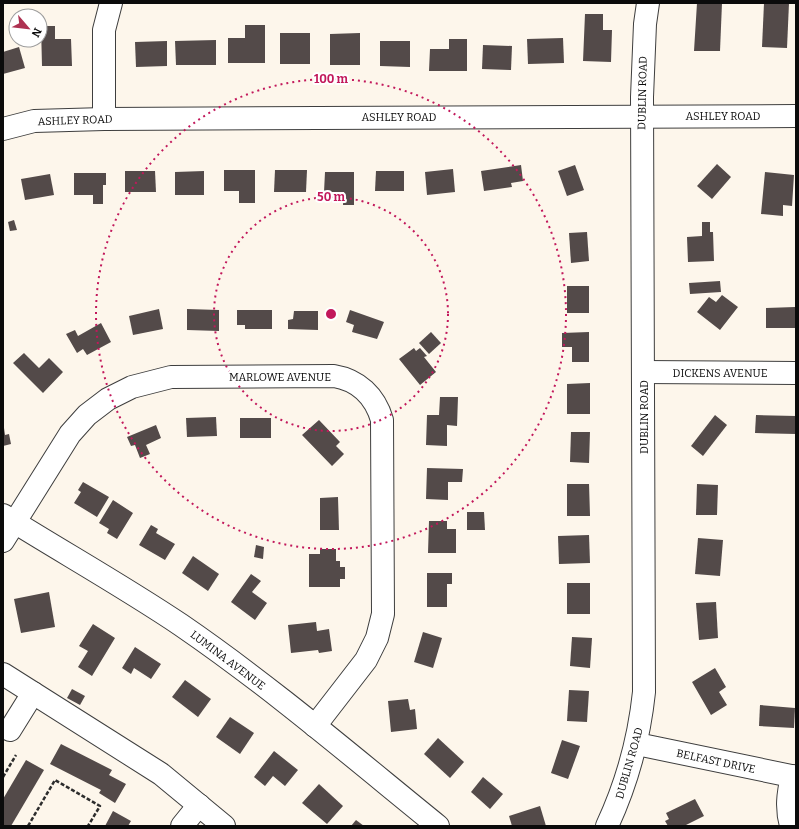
<svg xmlns="http://www.w3.org/2000/svg" width="799" height="829" font-family="Bitter,serif">
	<style>
		.building { fill: #534a49 }
		.lines { fill: none; stroke-linecap: round; stroke-linejoin: round }
		.minor-casing { stroke: #3e3e3e; stroke-width: 24 }
		.path { stroke: #2d2d2d; stroke-width: 2.5; stroke-dasharray: 4 2; stroke-linecap: butt }
		.minor { stroke: #fff; stroke-width: 22 }
		.ring { fill: none; stroke: #c2185b; stroke-width: 2; stroke-dasharray: 2 4 }
		.labels { text-anchor: middle; stroke-width: 4; stroke-linejoin: round; paint-order: stroke }
		.street-label { font-size: 11px; fill: #0b0b0b; stroke: #fff }
		.centre { fill: #c2185b; stroke: #fff; stroke-width: 2 }
		.ring-label { font-size: 12px; text-anchor: middle; font-weight: bold; fill: #c2185b; stroke: #fff; stroke-width: 4; stroke-linejoin: round; paint-order: stroke }
	</style>
	<rect width="100%" height="100%" fill="#fdf6eb"/>
	<g class="building">
		<path d="M697 3H722L720 51H694Z"/>
		<path d="M764 3H789L787 48 762 47Z"/>
		<path d="M585 14H603V30H612L611 62 583 61Z"/>
		<path d="M245 25H265V63H228V38H245Z"/>
		<path d="M41 26H55V39H71L72 66H42Z"/>
		<rect x="280" y="33" width="30" height="31"/>
		<path d="M360 33V65H330V34Z"/>
		<path d="M563 38 564 63 528 64 527 39Z"/>
		<path d="M449 39H467V71H429L430 49H449Z"/>
		<path d="M216 40V65H176L175 41Z"/>
		<path d="M167 41V66L136 67 135 42Z"/>
		<path d="M380 41H410V67L380 66Z"/>
		<path d="M483 45 512 46 511 70 482 69Z"/>
		<path d="M19 47 25 68 3 74V52Z"/>
		<path d="M717 164 731 177 712 199 697 186Z"/>
		<path d="M521 165 523 181 511 183 512 187 484 191 481 171Z"/>
		<path d="M575 165 584 190 567 196 558 171Z"/>
		<path d="M453 169 455 192 427 195 425 172Z"/>
		<path d="M224 170H255V203H239V191H224Z"/>
		<path d="M275 170H307L306 192H274Z"/>
		<path d="M125 171H155L156 192H125Z"/>
		<path d="M204 171V195H175V172Z"/>
		<path d="M376 171H404V191H375Z"/>
		<path d="M325 172H354V205H343L344 192H324Z"/>
		<path d="M765 172 794 175 792 206 783 205V216L761 214Z"/>
		<path d="M74 173H106V185H103V204H93V195H74Z"/>
		<path d="M50 174 54 195 25 200 21 179Z"/>
		<path d="M14 220 17 230 10 231 8 222Z"/>
		<path d="M702 222H710V232H713L714 261 688 262 687 237 702 236Z"/>
		<path d="M587 232 589 261 571 263 569 233Z"/>
		<path d="M720 281 721 292 690 294 689 283Z"/>
		<rect x="567" y="286" width="22" height="27"/>
		<path d="M722 295 738 307 720 330 697 312 709 297 716 302Z"/>
		<path d="M795 307V328H766V308Z"/>
		<path d="M159 309 163 329 133 335 129 316Z"/>
		<path d="M187 309 219 310V331L187 330Z"/>
		<path d="M237 310H272V329H245V325H237Z"/>
		<path d="M350 310 384 322 377 339 352 332 354 325 346 322Z"/>
		<path d="M294 311H318V330L288 329V320L293 319Z"/>
		<path d="M101 323 111 342 87 355 83 349 77 353 66 334 75 330 78 336Z"/>
		<path d="M431 332 441 343 429 354 419 343Z"/>
		<path d="M589 332V362H572V347H562V333Z"/>
		<path d="M414 348 416 351 420 348 427 356 424 357 436 372 420 385 399 359Z"/>
		<path d="M24 353 39 368 49 358 63 372 43 393 13 363Z"/>
		<path d="M590 383V414H567V384Z"/>
		<path d="M440 397H458L457 426 447 425V446L426 445 427 415H439Z"/>
		<path d="M715 415 727 425 703 456 691 446Z"/>
		<path d="M756 415 796 416V434L755 433Z"/>
		<path d="M216 417 217 436 187 437 186 418Z"/>
		<rect x="240" y="418" width="31" height="20"/>
		<path d="M319 420 340 442 336 446 344 454 332 466 302 435Z"/>
		<path d="M156 425 161 438 146 445 150 454 140 458 135 445 131 446 127 437Z"/>
		<path d="M4 428 5 435 9 434 11 444 3 446Z"/>
		<path d="M571 432H590L589 463 570 462Z"/>
		<path d="M427 468 463 469 462 482H448V500L426 499Z"/>
		<path d="M83 482 109 497 97 517 74 503 81 492 78 490Z"/>
		<path d="M567 484H589L590 516H567Z"/>
		<path d="M697 484 718 485 717 515H696Z"/>
		<path d="M338 497 339 530H320V498Z"/>
		<path d="M113 500 133 513 117 539 107 533 109 529 99 523Z"/>
		<path d="M467 512H484L485 530H467Z"/>
		<path d="M429 521H447V529H456V553H428Z"/>
		<path d="M151 525 158 529 156 533 175 544 165 560 139 545Z"/>
		<path d="M589 535 590 563 559 564 558 536Z"/>
		<path d="M698 538 723 540 720 576 695 574Z"/>
		<path d="M256 545 264 547 263 559 254 557Z"/>
		<path d="M320 549H336V561H340V567H345V579H340V587H309V554H320Z"/>
		<path d="M193 556 219 574 208 591 182 573Z"/>
		<path d="M427 573H452V584H447V607H427Z"/>
		<path d="M251 574 261 581 252 592 267 603 255 620 231 602Z"/>
		<rect x="567" y="583" width="23" height="31"/>
		<path d="M49 592 55 627 21 633 14 599Z"/>
		<path d="M716 602 718 638 699 640 696 603Z"/>
		<path d="M316 622 317 631 329 629 332 651 319 653 318 650 291 653 288 625Z"/>
		<path d="M93 624 115 638 92 676 78 667 88 651 79 646Z"/>
		<path d="M423 632 442 638 433 668 414 662Z"/>
		<path d="M572 637 592 638 590 668 570 666Z"/>
		<path d="M135 647 161 664 151 679 134 668 131 674 122 668Z"/>
		<path d="M715 668 726 687 719 692 727 705 711 715 692 682Z"/>
		<path d="M185 680 211 699 198 717 172 697Z"/>
		<path d="M72 689 85 696 80 705 67 698Z"/>
		<path d="M569 690 589 691 587 722 567 721Z"/>
		<path d="M408 699 410 710 415 709 417 729 391 732 388 701Z"/>
		<path d="M760 705 795 708 794 728 759 726Z"/>
		<path d="M230 717 254 733 240 754 216 737Z"/>
		<path d="M438 738 464 762 450 778 424 754Z"/>
		<path d="M562 740 580 746 568 779 551 773Z"/>
		<path d="M61 744 112 770 109 775 126 784 115 803 99 793 101 790 50 764Z"/>
		<path d="M274 751 298 770 285 786 273 776 265 786 254 777Z"/>
		<path d="M26 760 44 770 11 826H3V799Z"/>
		<path d="M483 777 503 794 490 809 471 792Z"/>
		<path d="M319 784 343 806 327 824 302 803Z"/>
		<path d="M695 799 704 816 684 826H668L665 821 669 819 666 813Z"/>
		<path d="M540 806 546 826H512L509 816Z"/>
		<path d="M113 811 131 821 128 826H105Z"/>
		<path d="M356 820 364 826H351Z"/>
	</g>
	<g class="lines">
		<defs>
			<g id="minor">
				<path d="M104 119V30L111 3"/>
				<path d="M3 129 34 121 104 119 796 116"/>
				<path d="M643 372 796 373"/>
				<path d="M3 515C62 552 123 586 181 625 270 686 354 758 438 826"/>
				<path d="M3 541 70 434 87 415 108 399 132 387 171 377 334 376C358 380 375 396 382 420L383 614 377 638 366 660 315 726"/>
				<path d="M3 674 161 774 224 826"/>
				<path d="M10 730 33 693"/>
				<path d="M637 744 796 777"/>
				<path d="M182 826 199 805"/>
				<path d="M607 826C627 783 639 740 644 692L642 97 645 24 648 3"/>
				<path d="M791 826C786 808 788 794 792 776"/>
			</g>
		</defs>
		<use href="#minor" class="minor-casing"/>
		<g class="path">
			<path d="M3 777 16 755"/>
			<path d="M28 826 55 780 100 806 88 826"/>
		</g>
		<use href="#minor" class="minor"/>
	</g>
	<g class="ring">
		<circle cx="331" cy="314" r="117"/>
		<circle cx="331" cy="314" r="235"/>
	</g>
	<g class="labels">
		<g class="street-label">
			<text transform="translate(642 93) rotate(-89)" y="4">DUBLIN ROAD</text>
			<text x="723" y="120">ASHLEY ROAD</text>
			<text x="399" y="121">ASHLEY ROAD</text>
			<text transform="translate(75 120) rotate(-2)" y="4">ASHLEY ROAD</text>
			<text x="720" y="377">DICKENS AVENUE</text>
			<text x="280" y="381">MARLOWE AVENUE</text>
			<text transform="translate(644 417) rotate(-90)" y="4">DUBLIN ROAD</text>
			<text transform="translate(228 660) rotate(37)" y="4">LUMINA AVENUE</text>
			<text transform="translate(716 761) rotate(12)" y="4">BELFAST DRIVE</text>
			<text transform="translate(629 763) rotate(-74)" y="4">DUBLIN ROAD</text>
		</g>
	</g>
	<circle cx="331" cy="314" r="6" class="centre"/>
	<g class="ring-label">
		<text x="331" y="83">100 m</text>
		<text x="331" y="201">50 m</text>
	</g>
	<rect width="799" height="829" fill="none" stroke="#0b0b0b" stroke-width="8"/>
	<g transform="translate(28 28) rotate(118)"><circle r="19" fill="#ffffff" stroke="#9d9d9d"/>
	<path d="M0-3L7 15L0 10L-7 15Z" fill="#ae3151"/>
	<text y="-6" font-size="11" font-weight="bold" text-anchor="middle" fill="#0b0b0b">N</text>
	</g>
</svg>
